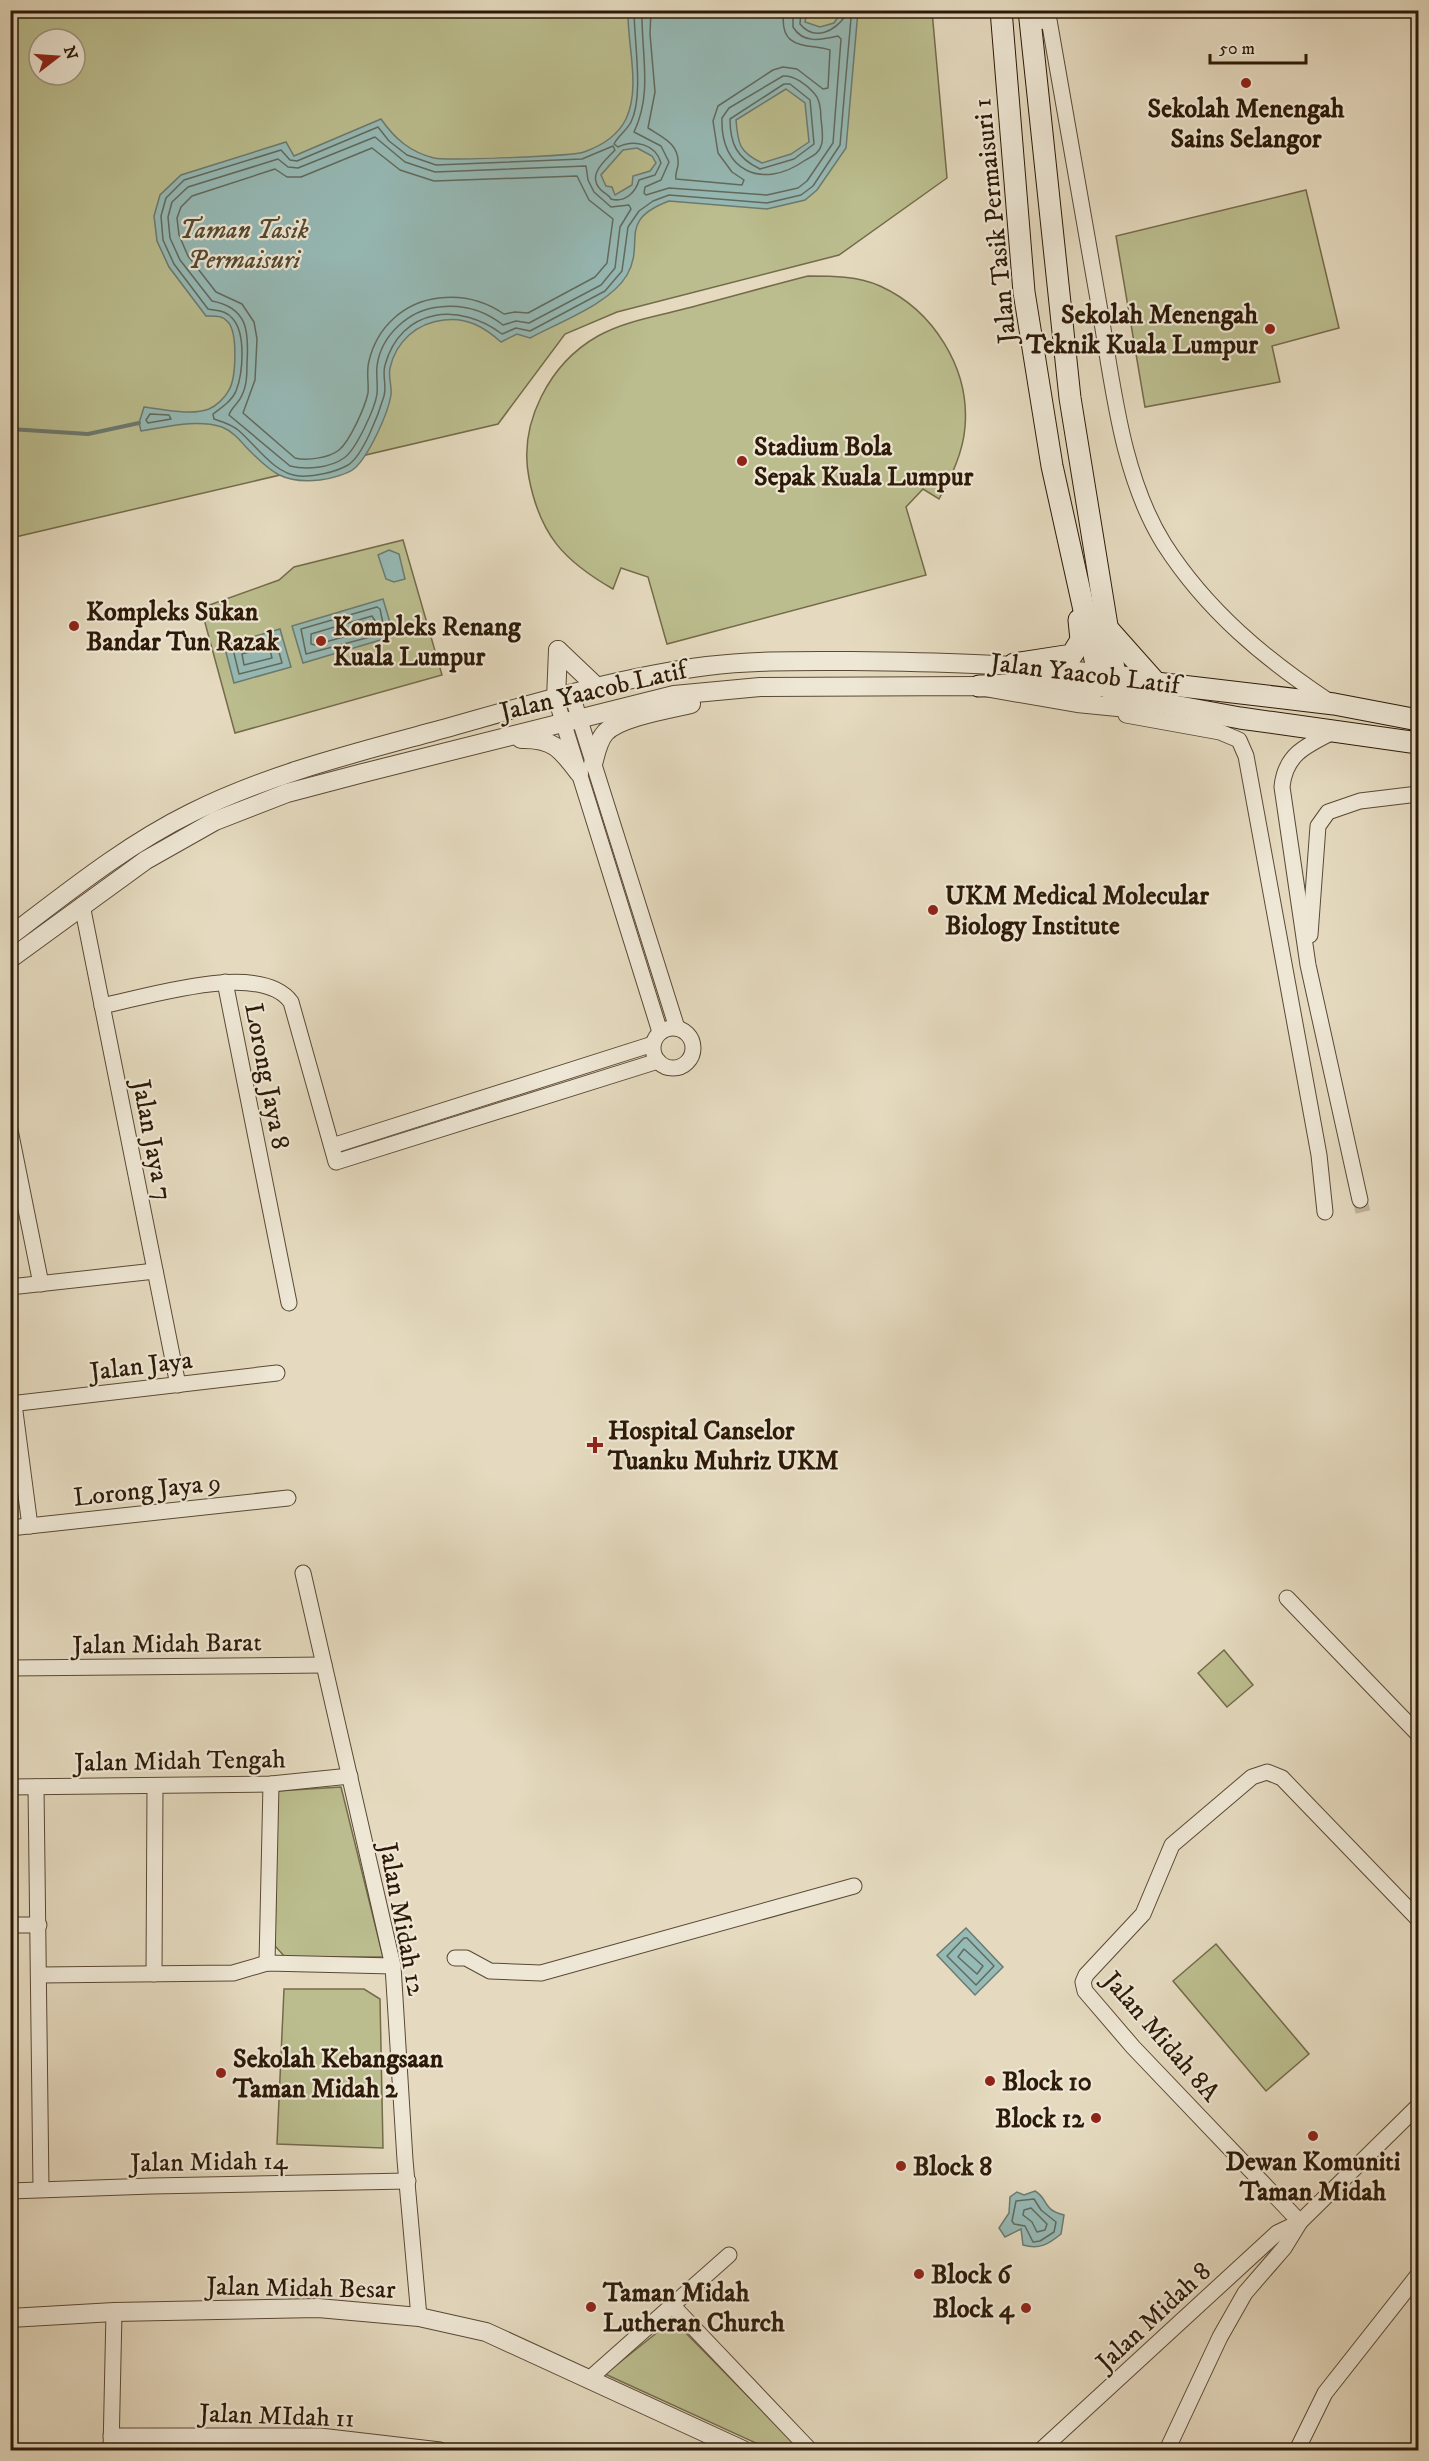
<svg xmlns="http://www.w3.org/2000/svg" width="1429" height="2461" font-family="'IM FELL DW Pica',serif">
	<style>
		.green { fill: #bbbd8e; stroke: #746b4a; stroke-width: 1.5; fill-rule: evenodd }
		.water { fill: #96bab6; stroke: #6c7a70; stroke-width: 1.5; fill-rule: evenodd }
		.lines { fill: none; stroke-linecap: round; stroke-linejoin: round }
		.shore { stroke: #616a5e; stroke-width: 1.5 }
		.stream { stroke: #6c7a70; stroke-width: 4 }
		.minor-tunnel { stroke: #c0b39a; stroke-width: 15; stroke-dasharray: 15 8; stroke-linecap: butt }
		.minor-casing { stroke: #5a4935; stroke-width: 17 }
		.tertiary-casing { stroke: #5a4935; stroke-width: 20 }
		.secondary-casing { stroke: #2c1907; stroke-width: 23 }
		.minor { stroke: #eee7d5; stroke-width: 15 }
		.tertiary { stroke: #eee7d5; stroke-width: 18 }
		.secondary { stroke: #eee7d5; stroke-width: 21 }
		.poi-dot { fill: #8f2418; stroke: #eee7d5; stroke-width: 2 }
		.labels { text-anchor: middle; stroke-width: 4.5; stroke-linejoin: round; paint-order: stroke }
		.poi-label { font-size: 26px; font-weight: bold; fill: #2c1907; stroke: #eee7d5; text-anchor: start }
		.street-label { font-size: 26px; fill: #2c1907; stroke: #eee7d5 }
		.park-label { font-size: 26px; font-style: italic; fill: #574a30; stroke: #eee7d5 }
	</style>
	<rect width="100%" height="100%" fill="#e5dabf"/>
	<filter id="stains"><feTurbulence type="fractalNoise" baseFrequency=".00333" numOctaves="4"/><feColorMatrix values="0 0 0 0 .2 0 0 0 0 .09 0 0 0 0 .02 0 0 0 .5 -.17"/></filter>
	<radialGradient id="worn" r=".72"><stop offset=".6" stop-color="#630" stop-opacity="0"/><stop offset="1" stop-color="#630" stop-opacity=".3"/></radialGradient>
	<g class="green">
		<path d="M10 11H932L947 178 839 255 617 312 565 334 498 424 11 538ZM39 39H75V75H39Z"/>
		<path d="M1306 190 1339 328 1272 346 1280 382 1145 407 1116 236Z"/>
		<path d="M808 276C832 276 858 276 880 286 933 310 970 368 965 427 963 453 951 477 939 499L923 489 906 507 926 575 667 644 648 577 621 568 613 589C564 561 540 535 529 478 518 423 550 363 598 336 623 322 653 317 680 310 723 299 765 287 808 276Z"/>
		<path d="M403 540 442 675 235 733 201 608 279 580 294 567Z"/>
		<path d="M1224 1650 1253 1685 1227 1707 1198 1673Z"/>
		<path d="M341 1787 383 1957H285L275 1946 277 1791Z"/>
		<path d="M1216 1944 1309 2054 1266 2091 1173 1981Z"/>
		<path d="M284 1989H364L380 1999 383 2148 277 2144Z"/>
		<path d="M673 2320 801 2450H771L605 2374Z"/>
	</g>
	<g class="water">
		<path d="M628 11H807L805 22 820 27 834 23 842 11H858L846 148 817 190 805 200 767 209 669 201C616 221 646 242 627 275 610 304 559 322 530 338L517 334 501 342C484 327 467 317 444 320 417 323 396 341 390 368 388 377 392 386 391 395 388 414 369 455 355 468 348 474 330 479 320 480 284 484 271 473 246 447 239 439 232 431 222 427 196 419 167 427 141 431L139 423 144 407C162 409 191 416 209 409 216 406 225 398 229 390 236 378 238 333 228 322 222 315 215 316 206 316L169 267 157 241 154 216 160 195 181 175 286 142 294 156 381 119C395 139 410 152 434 158 445 161 575 156 584 152 601 146 618 135 626 119 641 87 627 44 628 11ZM786 89 805 103 809 142 791 154 762 163C739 152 738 144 736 120ZM637 148 652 156 656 163 650 171 633 176 632 185 615 195 612 187 606 186 601 175 623 150Z"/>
		<path d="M389 550 399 554 405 579 394 582 386 579 378 555Z"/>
		<path d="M383 599 394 636 303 663 292 626Z"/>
		<path d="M280 629 291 667 234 683 224 645Z"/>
		<path d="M966 1928 1003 1967 975 1995 937 1955Z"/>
		<path d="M1035 2191C1049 2199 1041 2209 1064 2215L1061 2234C1049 2244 1039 2250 1023 2245L1021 2229 1005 2237 999 2228 1009 2213 1010 2197 1017 2192 1024 2195Z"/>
	</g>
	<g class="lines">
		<g class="shore">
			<path d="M634 10C634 41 644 96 631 122 627 130 618 136 614 144L618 147C634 139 656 144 661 163L655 175 639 180C636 192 625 203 611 199 608 194 605 194 601 190 586 175 605 161 615 150L613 146 582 159 436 165 407 155 389 141 378 127 297 161 290 160 281 150 184 180 166 198 161 216 163 240 174 264 208 309C217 311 226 310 233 319 246 334 243 373 236 391 232 401 221 408 213 414L214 419C223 422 231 424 238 430 256 445 274 474 299 476 314 477 336 472 348 465 363 456 379 413 384 396 387 386 382 375 385 365 401 307 460 302 502 334L516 328 530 331 605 291 622 271 628 227 639 211 653 201 669 195 767 203 801 195 813 186 840 145 851 18 846 15C835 31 815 42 800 24L801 10"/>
			<path d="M642 10C641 54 653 92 634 132L661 146 669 162 661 180 645 187 644 193 646 195 669 188 767 195 798 188 807 181 833 143 841 39 838 36C821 40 803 44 793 27V10"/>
			<path d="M651 10 650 34 655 92 648 128C662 137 680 144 678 165 677 171 675 174 676 179L742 185 744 180 732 172 718 153 713 121 718 106 773 70 783 67 797 69 823 89 828 88 830 50C806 43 778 51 784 10"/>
			<path d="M783 76C794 75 807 85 814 93 820 99 821 111 821 119 822 127 824 139 821 146 819 154 810 157 804 161 762 190 720 171 722 118L729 108Z"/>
			<path d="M784 84H790L810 100 814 144 794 159 760 169C737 158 730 144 730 119Z"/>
			<path d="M375 137 405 162 435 172 586 166 588 180 594 192 611 207 629 205 631 209 620 227 615 268 601 285 529 323 516 321 503 325C484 310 463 304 439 307 409 310 381 335 377 366 376 375 378 385 377 394 375 408 356 450 344 458 330 468 306 470 290 466L229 415C231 408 239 403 242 395 247 385 247 373 247 363 249 331 248 308 212 301L180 260 170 238 168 217 172 202 188 187 278 159 288 167 298 168Z"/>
			<path d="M372 148 400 170 434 181 577 176 589 200 613 219 607 263 595 277 528 313 515 312 504 314C485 301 463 295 439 298 404 302 377 327 369 361 366 372 369 383 368 393 365 407 350 441 339 450 329 458 307 461 295 458L243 413 255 380 257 339 254 322 242 304 216 292 188 256 179 235 177 218 181 207 192 196 275 169 287 177H301Z"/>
			<path d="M150 414 169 415 171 419 148 423 146 420Z"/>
			<path d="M377 607 380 609 385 633 306 654 301 629Z"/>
			<path d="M372 616 377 624 375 628 315 645 311 644V634Z"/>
			<path d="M275 637 282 663 239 674 233 649Z"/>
			<path d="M269 646 272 658 244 665 242 654Z"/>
			<path d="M964 1938H967L994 1966 976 1985 947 1956Z"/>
			<path d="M964 1949 983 1966 977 1974 958 1957Z"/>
			<path d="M1034 2199 1041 2210 1056 2222 1054 2232 1040 2241 1033 2242 1025 2226 1014 2224 1012 2221 1016 2201Z"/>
			<path d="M1031 2208 1047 2224 1045 2230 1037 2232 1032 2222 1023 2215 1024 2210Z"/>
		</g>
		<path class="stream" d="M10 429 88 434 139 423"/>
		<path class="minor-tunnel" d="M1360 1200 1363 1212"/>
		<defs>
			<g id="minor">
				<path d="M1031 23 1049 20C1066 115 1083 210 1099 305 1113 384 1121 475 1164 544 1207 611 1265 659 1330 702"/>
				<path d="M572 695 677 1028"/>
				<path d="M556 699 660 1032"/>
				<path d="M1126 715 1220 732 1239 740 1246 756 1319 1155 1325 1212"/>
				<path d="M1335 731C1307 745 1285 754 1282 787L1308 965 1360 1200"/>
				<path d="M82 905 178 1385"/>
				<path d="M1310 935 1318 826 1328 812 1360 801 1418 794"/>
				<path d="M225 982 289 1303"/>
				<path d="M102 1006C147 997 260 960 291 1002L336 1162 658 1061"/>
				<circle cx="673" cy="1048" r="20"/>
				<path d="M10 1130 41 1284"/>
				<path d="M332 1146 653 1044"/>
				<path d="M10 1287 155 1271"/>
				<path d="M10 1404 277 1373"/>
				<path d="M14 1404 30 1526"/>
				<path d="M10 1528 288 1498"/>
				<path d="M303 1573 393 1966 405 2160 419 2317"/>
				<path d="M1287 1598 1418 1734"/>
				<path d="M10 1668 324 1665"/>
				<path d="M10 1787 271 1784 350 1776"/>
				<path d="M36 1787 41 2189"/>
				<path d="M10 1925H39"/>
				<path d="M455 1958H466L490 1971 541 1973 854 1886"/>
				<path d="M267 1963 271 1784"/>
				<path d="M154 1974 155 1786"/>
				<path d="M40 1975 233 1973 267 1963 393 1966"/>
				<path d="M10 2191 152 2186 408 2181"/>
				<path d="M1300 2222 1133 2047 1085 1991 1083 1982 1086 1975 1143 1914 1172 1845 1252 1777 1267 1772 1282 1778 1418 1919"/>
				<path d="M672 2305 810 2450"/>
				<path d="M588 2380 729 2255"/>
				<path d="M111 2436H320L440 2450"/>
				<path d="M111 2450 114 2312"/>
				<path d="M1041 2450 1277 2233 1300 2222"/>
				<path d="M1167 2450 1220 2337 1245 2293 1284 2248 1300 2222 1418 2106"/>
				<path d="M1297 2450 1325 2393 1418 2275"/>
			</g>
			<g id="tertiary">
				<path d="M558 650 598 688"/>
				<path d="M556 699 558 650"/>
				<path d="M521 739C553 738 561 749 579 773"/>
				<path d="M593 764C596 753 598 741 605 733 619 717 670 709 691 704"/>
				<path d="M10 936C68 892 126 845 191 813 267 775 351 754 432 732 522 707 614 678 707 666 754 660 803 661 851 661 934 662 1015 664 1098 673"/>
				<path d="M10 959 146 860 215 821 287 793 363 773 674 695 760 687 979 686 1077 703 1148 710"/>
				<path d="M10 2318 114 2312 318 2308 419 2317 486 2332 743 2450"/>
			</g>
			<g id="secondary">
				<path d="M1001 10 1024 292 1052 466 1098 673 1114 694 1125 697 1240 718 1418 743"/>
				<path d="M1029 10 1070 398 1115 675"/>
				<path d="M1108 629 1156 683"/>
				<path d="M1014 664 1072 655 1081 640 1079 620"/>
				<path d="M1102 673 1156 683 1334 704 1418 720"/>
				<path d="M979 686C998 686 1017 684 1035 685 1062 686 1095 698 1114 675"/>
			</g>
		</defs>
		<use href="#minor" class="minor-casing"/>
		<use href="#tertiary" class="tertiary-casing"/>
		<use href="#secondary" class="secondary-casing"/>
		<use href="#minor" class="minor"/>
		<use href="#tertiary" class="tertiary"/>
		<use href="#secondary" class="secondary"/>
	</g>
	<g class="poi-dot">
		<circle cx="1246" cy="83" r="6"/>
		<circle cx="1270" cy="329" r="6"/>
		<circle cx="742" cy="461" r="6"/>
		<circle cx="74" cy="626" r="6"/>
		<circle cx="321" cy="641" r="6"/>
		<circle cx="933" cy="910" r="6"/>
		<path d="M592 1436h6v6h6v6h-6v6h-6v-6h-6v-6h6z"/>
		<circle cx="221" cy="2073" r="6"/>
		<circle cx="990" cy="2081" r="6"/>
		<circle cx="1096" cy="2118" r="6"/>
		<circle cx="1313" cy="2136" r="6"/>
		<circle cx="901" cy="2166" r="6"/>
		<circle cx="919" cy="2274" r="6"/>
		<circle cx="591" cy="2307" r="6"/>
		<circle cx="1026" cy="2308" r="6"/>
	</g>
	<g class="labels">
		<g class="poi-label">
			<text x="1246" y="117" text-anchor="middle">Sekolah Menengah<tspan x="1246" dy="30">Sains Selangor</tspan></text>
			<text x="1258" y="323" text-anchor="end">Sekolah Menengah<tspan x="1258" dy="30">Teknik Kuala Lumpur</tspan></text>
			<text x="754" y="455">Stadium Bola<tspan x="754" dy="30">Sepak Kuala Lumpur</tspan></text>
			<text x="86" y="620">Kompleks Sukan<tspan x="86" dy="30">Bandar Tun Razak</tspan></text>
			<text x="333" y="635">Kompleks Renang<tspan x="333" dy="30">Kuala Lumpur</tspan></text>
			<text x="945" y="904">UKM Medical Molecular<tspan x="945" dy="30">Biology Institute</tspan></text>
			<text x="608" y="1439">Hospital Canselor<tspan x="608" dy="30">Tuanku Muhriz UKM</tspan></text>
			<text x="233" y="2067">Sekolah Kebangsaan<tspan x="233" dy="30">Taman Midah 2</tspan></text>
			<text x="1002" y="2090">Block 10</text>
			<text x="1084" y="2127" text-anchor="end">Block 12</text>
			<text x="1313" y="2170" text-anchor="middle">Dewan Komuniti<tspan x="1313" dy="30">Taman Midah</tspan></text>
			<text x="913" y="2175">Block 8</text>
			<text x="931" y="2283">Block 6</text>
			<text x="603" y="2301">Taman Midah<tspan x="603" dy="30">Lutheran Church</tspan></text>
			<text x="1014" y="2317" text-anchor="end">Block 4</text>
		</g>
		<g class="street-label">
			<text transform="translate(994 221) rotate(-96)" y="9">Jalan Tasik Permaisuri 1</text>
			<text transform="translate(1085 673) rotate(7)" y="9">Jalan Yaacob Latif</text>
			<text transform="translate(593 690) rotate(-13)" y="9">Jalan Yaacob Latif</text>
			<text transform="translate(268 1076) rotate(79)" y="9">Lorong Jaya 8</text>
			<text transform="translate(153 1140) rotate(79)" y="9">Jalan Jaya 7</text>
			<text transform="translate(141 1365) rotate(-7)" y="9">Jalan Jaya</text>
			<text transform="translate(147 1489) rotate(-6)" y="9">Lorong Jaya 9</text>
			<text transform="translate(167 1643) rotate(-1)" y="9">Jalan Midah Barat</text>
			<text transform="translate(180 1760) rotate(-1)" y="9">Jalan Midah Tengah</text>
			<text transform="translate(403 1919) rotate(79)" y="9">Jalan Midah 12</text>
			<text transform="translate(1162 2036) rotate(49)" y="9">Jalan Midah 8A</text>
			<text transform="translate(209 2161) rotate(-1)" y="9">Jalan Midah 14</text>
			<text transform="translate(301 2287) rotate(1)" y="9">Jalan Midah Besar</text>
			<text transform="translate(1153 2316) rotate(-43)" y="9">Jalan Midah 8</text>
			<text transform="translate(277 2415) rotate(2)" y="9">Jalan MIdah 11</text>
		</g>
		<g class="park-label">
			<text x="244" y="238">Taman Tasik<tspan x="244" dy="30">Permaisuri</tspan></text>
		</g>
	</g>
	<rect width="1429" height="2461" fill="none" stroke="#e5dabf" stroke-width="36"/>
	<rect x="12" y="12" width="1405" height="2437" fill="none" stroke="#2c1907" stroke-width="3"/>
	<rect x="18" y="18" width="1393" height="2425" fill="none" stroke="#2c1907" stroke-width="1.5"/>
	<g transform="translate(57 57) rotate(73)"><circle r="28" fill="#eee7d5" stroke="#a09583" stroke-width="1.5"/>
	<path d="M0-4.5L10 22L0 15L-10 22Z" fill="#8f2418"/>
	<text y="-9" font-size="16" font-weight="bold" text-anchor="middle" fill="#2c1907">N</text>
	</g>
	<path d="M1210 54v9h96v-9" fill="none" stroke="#2c1907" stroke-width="3"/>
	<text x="1219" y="54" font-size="18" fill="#2c1907" stroke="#eee7d5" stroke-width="4.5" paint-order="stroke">50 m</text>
	<rect width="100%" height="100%" filter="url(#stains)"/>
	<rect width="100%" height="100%" fill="url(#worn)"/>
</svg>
